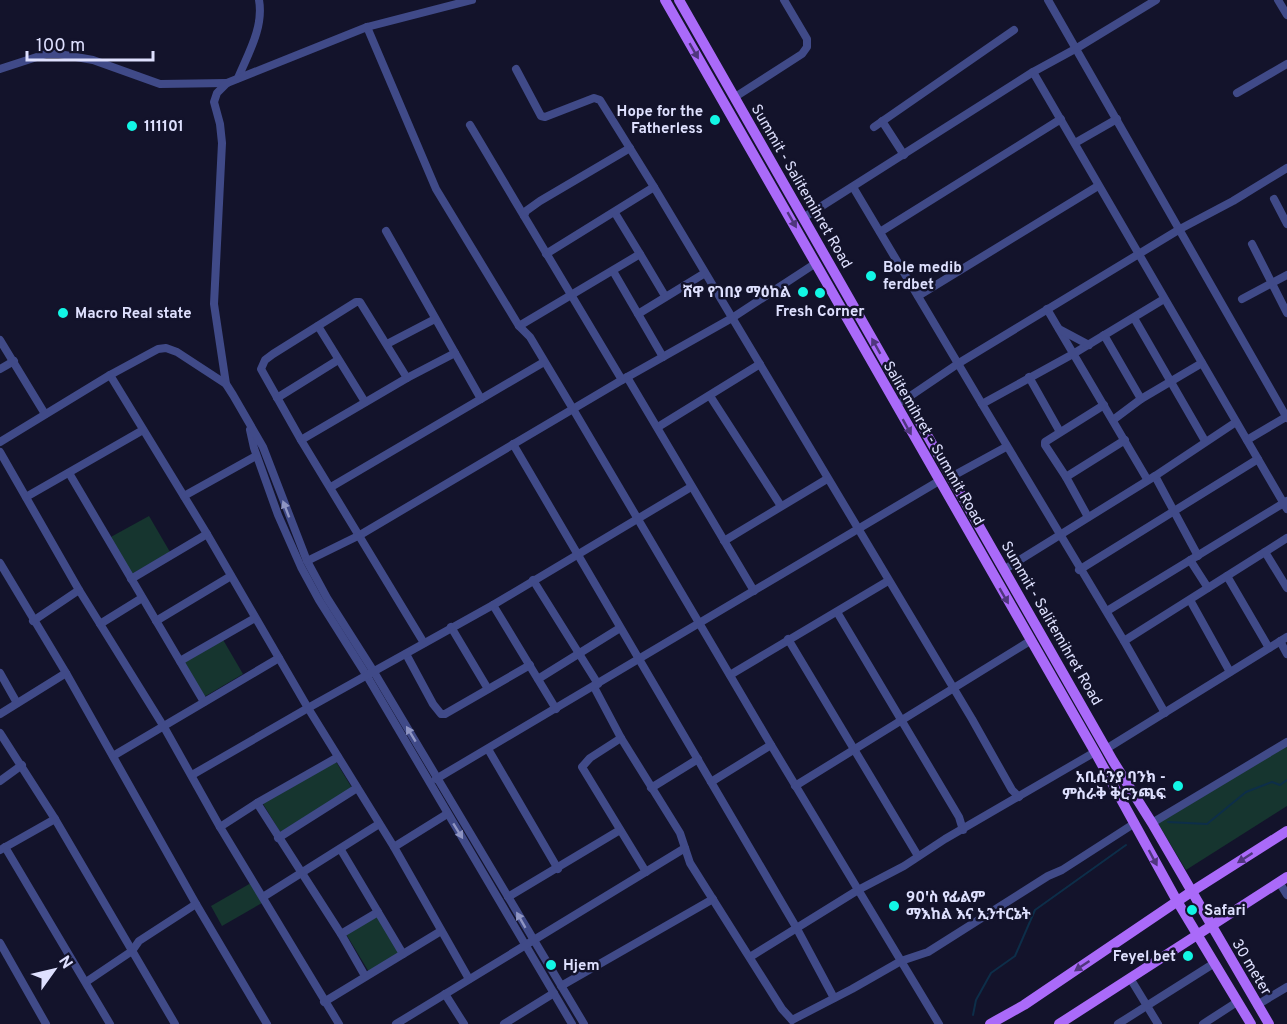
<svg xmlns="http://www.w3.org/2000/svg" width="1287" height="1024" font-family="Overpass,'Noto Sans Ethiopic',sans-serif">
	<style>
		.green { fill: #16352f }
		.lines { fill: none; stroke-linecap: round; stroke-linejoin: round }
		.stream { stroke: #0d2e49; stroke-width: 2 }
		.minor { stroke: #404a88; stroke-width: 8 }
		.major { stroke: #aa6af9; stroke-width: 10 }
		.oneway { fill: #4f367d }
		.oneway2 { fill: #8f95c3 }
		.poi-dot { fill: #12f6e5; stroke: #13132b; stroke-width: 2 }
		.labels { text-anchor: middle; stroke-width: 5; stroke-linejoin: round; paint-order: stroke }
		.poi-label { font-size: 15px; font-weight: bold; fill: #dee0fe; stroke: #13132b; text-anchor: start }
		.street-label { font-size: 15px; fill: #dee0fe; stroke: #13132b }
	</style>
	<rect width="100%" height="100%" fill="#13132b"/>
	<g class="green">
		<path d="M149 516 170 552 130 575 109 538Z"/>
		<path d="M222 638 243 674 204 697 183 661Z"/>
		<path d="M1287 744V806L1186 870 1157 822Z"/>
		<path d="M335 760 352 788 280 832 262 802Z"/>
		<path d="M251 883 262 903 222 926 211 906Z"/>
		<path d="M378 915 401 953 369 972 346 934Z"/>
	</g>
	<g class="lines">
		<g class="stream">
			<path d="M1168 822 1207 824 1246 792 1272 782 1280 785 1287 780"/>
			<path d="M973 1015 976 1000 991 973 1015 956 1035 910 1126 845"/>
		</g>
		<g class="minor">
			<path d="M1048 0 1287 418"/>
			<path d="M1278 0 1287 15"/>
			<path d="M367 27 436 189 519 326"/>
			<path d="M0 69 46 54H59L93 60 160 84 227 83"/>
			<path d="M516 69 541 116 545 117 594 98 600 100 654 187 972 719 1012 790 1019 797"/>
			<path d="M1033 72 1287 509"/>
			<path d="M238 78C248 54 264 27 259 0"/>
			<path d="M1237 93 1287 64"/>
			<path d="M735 97 802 54 807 47V39L784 0"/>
			<path d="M882 121 904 155"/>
			<path d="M470 125 524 216"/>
			<path d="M874 127 1014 30"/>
			<path d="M1075 143 1117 119"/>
			<path d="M853 187 982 404"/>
			<path d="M1274 199 1287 224"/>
			<path d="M615 213 640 254 519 326 530 337 573 409 771 745 939 1024"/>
			<path d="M803 218 1033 72 1077 48 1156 0"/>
			<path d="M386 231 481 399"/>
			<path d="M880 232 1061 119"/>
			<path d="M1252 244 1287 313"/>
			<path d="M546 254 654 187"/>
			<path d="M640 254 665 296"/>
			<path d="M613 271 663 357"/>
			<path d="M918 296 1098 186"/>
			<path d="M1164 299 1073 354 982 404 1124 641 1287 538"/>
			<path d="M1242 299 1287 275"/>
			<path d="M1047 309 1147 479"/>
			<path d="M638 314 705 273"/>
			<path d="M1134 318 1205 441"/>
			<path d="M318 326 365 402"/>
			<path d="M1059 329 1089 345"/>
			<path d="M1104 335 1141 399 1113 420"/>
			<path d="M0 340 45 414"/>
			<path d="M387 344 435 319"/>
			<path d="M0 369 14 361"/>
			<path d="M110 375 207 534 308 708 394 847 469 979"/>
			<path d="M627 377 754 591"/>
			<path d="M1029 377 1060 432"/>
			<path d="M407 378 360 302H356L273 354 265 360 261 369 301 440 424 643"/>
			<path d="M622 380 524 216 526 211 540 201 630 148"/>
			<path d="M226 384 214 304 222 143 220 124 214 102 217 93 227 83 367 27 472 0"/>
			<path d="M710 396 781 506"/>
			<path d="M277 398 338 360"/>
			<path d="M1141 399 1202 363"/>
			<path d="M903 401 959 363 1180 229 1233 201 1287 168"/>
			<path d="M658 427 760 364"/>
			<path d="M250 430 254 448 278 515 301 567 319 600 367 676 572 1024"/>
			<path d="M301 440 407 378 455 353"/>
			<path d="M1247 440 1286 417"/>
			<path d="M0 442 110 375 158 349 166 348 177 352 226 384 233 395 263 447 307 561 327 598 374 672 584 1024"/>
			<path d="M513 444 796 927 834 998"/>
			<path d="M0 452 79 590 164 727 220 827 339 1024"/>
			<path d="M69 473 204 702"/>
			<path d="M1155 476 1198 556"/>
			<path d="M951 477 1006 447"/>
			<path d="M1066 477 1125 440"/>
			<path d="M331 487 544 362"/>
			<path d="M184 496 256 456"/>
			<path d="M26 497 143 430"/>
			<path d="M1088 517 1066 477 1045 445V442L1104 405"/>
			<path d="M724 541 827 479"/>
			<path d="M1265 552 1287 588"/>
			<path d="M1190 560 1208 588"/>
			<path d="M307 561 360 535 622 380 732 318 816 263"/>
			<path d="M0 563 66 673 196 904 267 1024"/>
			<path d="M1005 569 1155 476 1236 422"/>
			<path d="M1079 570 1258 459"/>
			<path d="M1227 576 1269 648"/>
			<path d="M131 579 207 534"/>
			<path d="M533 580 598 684"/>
			<path d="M1190 600 1230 672"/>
			<path d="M493 605 556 709"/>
			<path d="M1107 611 1287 501"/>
			<path d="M837 612 959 817 963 830"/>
			<path d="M33 621 79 590"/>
			<path d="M156 621 231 576"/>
			<path d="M100 624 142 598"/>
			<path d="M451 627 488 689"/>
			<path d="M788 639 918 856"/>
			<path d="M1124 641 1165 713"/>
			<path d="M1280 641 1287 654"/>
			<path d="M406 654 433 704 441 714H445L530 665"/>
			<path d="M180 661 255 618"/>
			<path d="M0 673 17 703"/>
			<path d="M730 675 888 581"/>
			<path d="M538 679 620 628"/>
			<path d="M594 687 621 738 680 833 690 863 782 1009 792 1020"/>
			<path d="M0 714 66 673"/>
			<path d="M0 733 55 819 175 1024"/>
			<path d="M621 738 590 758 582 767 646 872"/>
			<path d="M488 749 558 869"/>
			<path d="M1106 749 1287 637"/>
			<path d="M113 756 279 658"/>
			<path d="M192 775 308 708 493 605 691 487"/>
			<path d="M436 779 939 481"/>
			<path d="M0 781 22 765"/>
			<path d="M711 782 771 745"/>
			<path d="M795 786 1030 641"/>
			<path d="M651 788 698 759"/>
			<path d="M257 803 341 934 365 976"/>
			<path d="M1152 823 1287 742"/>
			<path d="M220 827 257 803 338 757"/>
			<path d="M278 838 357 788"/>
			<path d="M5 847 110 1024"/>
			<path d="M394 847 447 814"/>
			<path d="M0 850 55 819"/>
			<path d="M341 850 403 954"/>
			<path d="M1279 882 1287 895"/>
			<path d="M263 897 379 824"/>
			<path d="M508 897 620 830"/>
			<path d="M341 934 378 912"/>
			<path d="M0 943 46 1024"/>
			<path d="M750 957 858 890 904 866 945 839 1095 752"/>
			<path d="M1130 978 1158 1024"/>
			<path d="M86 982 132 951 139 941 196 904"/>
			<path d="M561 986 713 899"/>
			<path d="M445 994 464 1024"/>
			<path d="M324 1002 441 931"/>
			<path d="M1257 1005 1287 987"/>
			<path d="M792 1020 852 989 901 961 928 952 1048 876 1062 870 1135 823"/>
			<path d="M396 1024 685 848"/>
			<path d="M504 1024 554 993"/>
			<path d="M1118 1024 1213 964"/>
			<path d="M1203 1024 1237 1002"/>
		</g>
		<g class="major">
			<path d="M665 0 1095 752 1177 901 1251 1024"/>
			<path d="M679 0 1113 761 1152 823 1269 1024"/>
			<path d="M990 1024 1024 1005 1191 892 1287 831"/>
			<path d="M1059 1024 1287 877"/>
		</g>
	</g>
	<defs><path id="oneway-solid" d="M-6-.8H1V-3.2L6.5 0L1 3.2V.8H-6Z" transform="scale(1.5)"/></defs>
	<g class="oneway">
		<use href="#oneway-solid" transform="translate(694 51) rotate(60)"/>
		<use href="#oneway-solid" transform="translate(792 220) rotate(60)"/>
		<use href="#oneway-solid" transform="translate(876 346) rotate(-119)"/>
		<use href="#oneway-solid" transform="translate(907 427) rotate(61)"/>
		<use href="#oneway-solid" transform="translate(1004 596) rotate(60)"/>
		<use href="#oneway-solid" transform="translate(1153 858) rotate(62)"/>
		<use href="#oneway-solid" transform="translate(1245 858) rotate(147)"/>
		<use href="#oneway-solid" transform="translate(1082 966) rotate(146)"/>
	</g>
	<g class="oneway2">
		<use href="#oneway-solid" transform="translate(286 509) rotate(-111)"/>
		<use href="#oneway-solid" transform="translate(411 734) rotate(-121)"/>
		<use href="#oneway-solid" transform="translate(458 831) rotate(58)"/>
		<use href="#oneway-solid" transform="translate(521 920) rotate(-120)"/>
	</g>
	<g class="poi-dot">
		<circle cx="715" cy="120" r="6"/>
		<circle cx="132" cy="126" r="6"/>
		<circle cx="871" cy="276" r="6"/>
		<circle cx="803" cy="292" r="6"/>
		<circle cx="820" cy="293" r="6"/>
		<circle cx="63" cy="313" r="6"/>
		<circle cx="1178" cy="786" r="6"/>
		<circle cx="894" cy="906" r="6"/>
		<circle cx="1192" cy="910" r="6"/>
		<circle cx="1188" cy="956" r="6"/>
		<circle cx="551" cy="965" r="6"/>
	</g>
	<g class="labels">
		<g class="poi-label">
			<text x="703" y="116" text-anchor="end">Hope for the<tspan x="703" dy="17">Fatherless</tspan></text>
			<text x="144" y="131">111101</text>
			<text x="883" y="272">Bole medib<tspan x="883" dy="17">ferdbet</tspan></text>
			<text x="791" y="297" text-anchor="end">ሸዋ የገበያ ማዕከል</text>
			<text x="820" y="316" text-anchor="middle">Fresh Corner</text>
			<text x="75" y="318">Macro Real state</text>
			<text x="1166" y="782" text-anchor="end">አቢሲንያ ባንክ -<tspan x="1166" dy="17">ምስራቅ ቅርንጫፍ</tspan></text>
			<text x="906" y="902">90'ስ የፊልም<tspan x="906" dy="17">ማእከል እና ኢንተርኔት</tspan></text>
			<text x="1204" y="915">Safari</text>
			<text x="1176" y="961" text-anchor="end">Feyel bet</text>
			<text x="563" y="970">Hjem</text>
		</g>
		<g class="street-label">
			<text transform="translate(802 186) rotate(60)" y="5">Summit - Salitemihret Road</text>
			<text transform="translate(934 443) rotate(60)" y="5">Salitemihret - Summit Road</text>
			<text transform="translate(1052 623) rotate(60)" y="5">Summit - Salitemihret Road</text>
			<text transform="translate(1252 967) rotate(59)" y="5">30 meter</text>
		</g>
	</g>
	<g transform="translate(54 970) rotate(56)" stroke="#13132b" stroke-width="4.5" paint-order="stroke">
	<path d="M0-4.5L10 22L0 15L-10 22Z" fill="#dee0fe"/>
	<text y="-9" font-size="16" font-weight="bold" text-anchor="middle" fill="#dee0fe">N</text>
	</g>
	<path d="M27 51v9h126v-9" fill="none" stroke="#dee0fe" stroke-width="3"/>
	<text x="36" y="51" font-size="18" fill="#dee0fe" stroke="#13132b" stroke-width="4.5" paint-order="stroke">100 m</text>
</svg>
